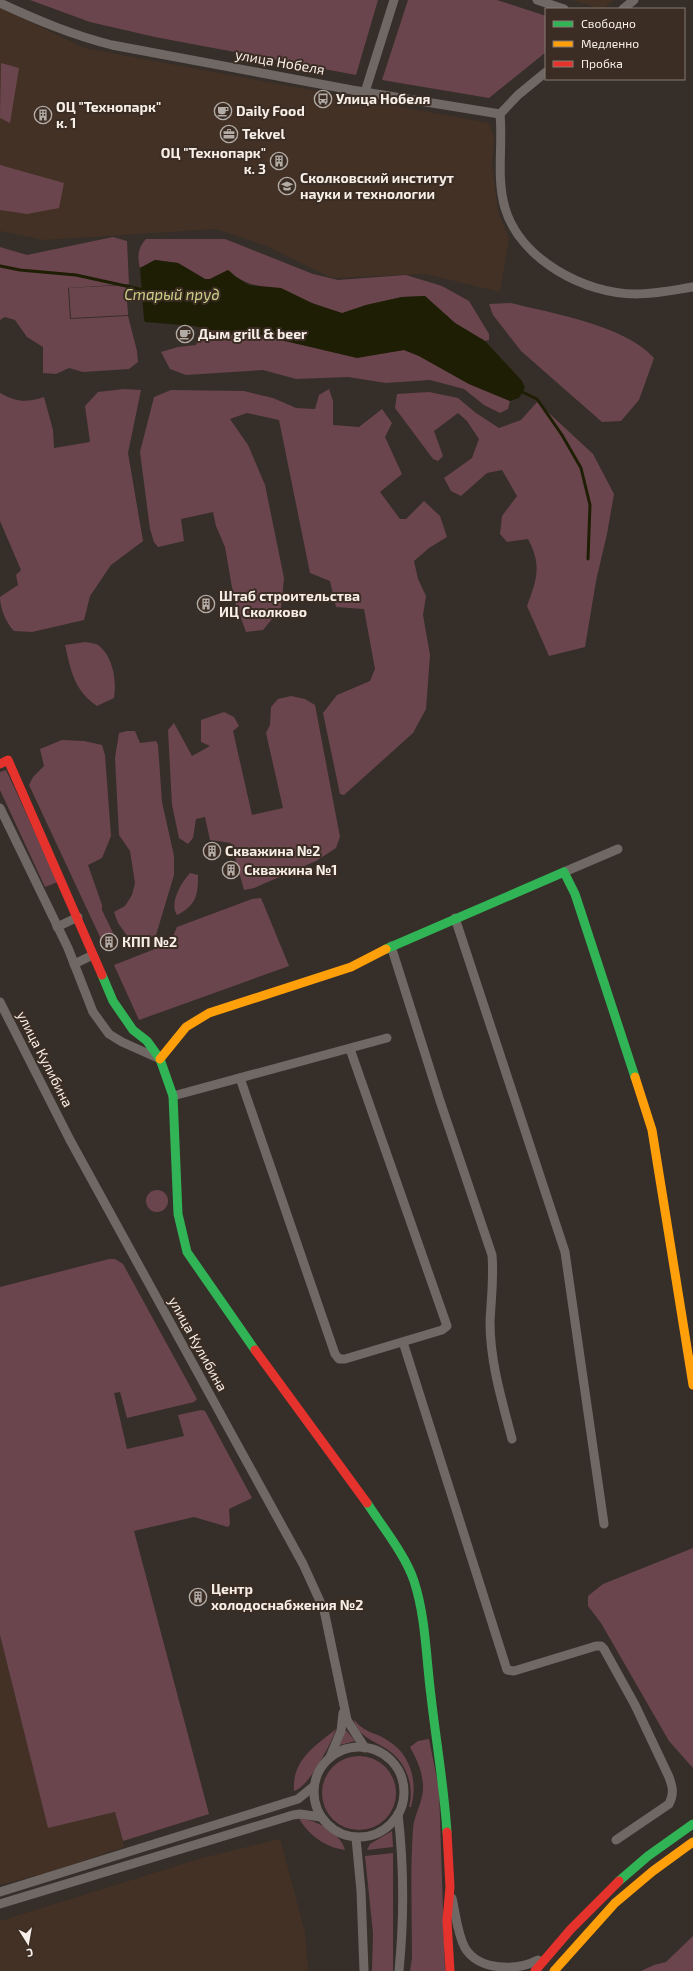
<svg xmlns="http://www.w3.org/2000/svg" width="693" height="1971" font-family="'Exo 2',sans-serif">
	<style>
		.built { fill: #433125 }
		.green { fill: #6b454d }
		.water { fill: #1e1e04 }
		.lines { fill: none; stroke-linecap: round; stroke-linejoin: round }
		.stream { stroke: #1e1e04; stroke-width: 3 }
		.street { stroke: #706865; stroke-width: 9 }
		.fast { stroke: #30b455; stroke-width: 9 }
		.slow { stroke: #ff9f0a; stroke-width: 9 }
		.jam { stroke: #e5322d; stroke-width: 9 }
		.labels { text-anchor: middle; stroke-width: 4; stroke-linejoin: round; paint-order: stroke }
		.street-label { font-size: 14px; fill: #f7eee8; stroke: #3b2d24 }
		.poi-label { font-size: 14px; font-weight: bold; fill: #f7eee8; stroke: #3b2d24; text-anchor: start }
		.water-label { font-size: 15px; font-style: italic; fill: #ccd087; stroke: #3b2d24 }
	</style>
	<rect width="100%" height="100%" fill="#362e29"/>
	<g class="built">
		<path d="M572 0H614L603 9H600Z"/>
		<path d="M0 7 84 48 489 123 494 138 492 164 498 212 509 239 500 292 425 274 332 278 264 245 216 229 44 240 0 231Z"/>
		<path d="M0 1635 48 1828 115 1812 124 1847 57 1870 0 1885Z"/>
		<path d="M280 1839 305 1932 308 1971H0V1921L202 1858Z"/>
	</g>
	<g class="green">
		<path d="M30 0H378L356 75 155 37 90 22Z"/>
		<path d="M408 0H497L546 16V52L489 98 382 80Z"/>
		<path d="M1 63 19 68 10 123 0 118Z"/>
		<path d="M0 165 64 183 59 208 27 214 0 210Z"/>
		<path d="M113 237 127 241 129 284 68 288 70 319 128 316 137 351 138 362 129 369 83 372 69 368 56 374 43 373V347L27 337 15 320 5 317 0 320V247L27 255Z"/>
		<path d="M146 239H225L313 274 338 280 406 275 442 286 469 301 489 334V340L485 341 455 323 425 296 402 297 366 305 342 314 260 286C247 284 238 279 228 270L210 279H205L178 263 155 260 140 268C137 256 138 248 146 239Z"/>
		<path d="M126 285 128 315 71 318 69 288Z"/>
		<path d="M511 303C554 314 624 325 654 358L639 400 621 421 602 422 521 351 493 315 489 304Z"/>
		<path d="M203 328 233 335 255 334 357 357 404 350 419 356 469 384 510 401 508 409 500 413 484 405 464 389 430 380 386 383 348 377 296 379 263 370 186 375 170 369 161 352 178 347 196 345Z"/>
		<path d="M124 389 141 390 128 453 143 541 111 565 90 596 84 620 32 632 14 631C6 623 0 608 0 597L18 585 16 575 21 570 0 521V393C16 402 26 403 44 397L53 430 54 448 90 442 85 406 98 392Z"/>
		<path d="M329 389 333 401V425L359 427 382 409 392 423 385 437 402 474 380 492 400 519H406L424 501 440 516 447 537 429 548 414 561 418 579 426 596 423 615 430 655 426 709 413 733 344 795 340 794 323 713 337 695 370 681 375 669 364 609 336 607 330 581 310 573 279 420 247 413 230 419 248 445 265 485 284 578 281 608 263 630 246 632 234 599 225 547 216 526 213 512 181 519 184 541 158 547 154 542 150 529 140 452 154 397 171 390 244 391 273 398 296 408 315 409 319 395Z"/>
		<path d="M429 392 458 398 476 413 499 428 521 420 537 402 593 454 614 494 607 534 596 581 585 647 549 656 527 606C537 579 542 565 528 539L507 542 500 534 502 516 517 496 502 470 487 473 461 496 451 491 444 478 472 458 479 439 467 421 458 413 434 431 443 456 438 461 433 459 395 408 397 394Z"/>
		<path d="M85 642C89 643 95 643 98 645 113 656 117 681 114 698L97 706C74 690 71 671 65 645Z"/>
		<path d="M291 696 305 699 315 705 340 837 336 848 316 861 254 888 244 890 231 843 210 840 205 817 196 819 193 838 188 844 179 838 172 805 168 730 174 723 192 756 210 746 201 742V720L224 712 234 717 239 726 233 731 252 815 283 808 266 733 270 725 271 707 278 699Z"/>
		<path d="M127 731H135L140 743 156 741 158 745 162 802 174 856V875L156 935 138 942 136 948 118 923 114 912 125 906 132 895 135 883 130 851 119 835 115 758 119 733Z"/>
		<path d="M62 740 84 741 102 745 105 755 111 836 102 858 88 865 102 905V910L114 935 101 939 29 785 33 777 44 766 40 749Z"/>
		<path d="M6 770 58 882 45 887 0 790V772Z"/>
		<path d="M190 873 198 875C198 896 196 905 177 915 169 903 181 883 190 873Z"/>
		<path d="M261 898 289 966 139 1020 114 965 165 945 173 936 177 927 252 899Z"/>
		<circle cx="157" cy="1201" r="11"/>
		<path d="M109 1259H115L123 1264 197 1399 194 1402 127 1418 120 1392 114 1393 127 1449 184 1436 178 1415 201 1410 205 1411 252 1498 229 1509 230 1524 228 1527 194 1517 134 1531 209 1814 123 1841 115 1812 48 1828 0 1635V1287Z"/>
		<path d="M693 1548V1768L669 1741 601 1623 588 1606V1596L603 1584Z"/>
		<path d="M354 1720C356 1721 357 1724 360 1726 368 1733 379 1734 387 1740 411 1754 418 1782 411 1807H409C415 1786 406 1762 388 1750 375 1741 358 1737 354 1720Z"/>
		<path d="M336 1729C331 1744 309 1787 294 1791 292 1760 314 1747 336 1729Z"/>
		<path d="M346 1730 355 1741 340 1745Z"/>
		<path d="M429 1739 439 1789 445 1971H410L412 1958C412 1915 410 1872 413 1829 414 1814 424 1801 423 1785 422 1770 417 1760 410 1747L418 1741Z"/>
		<circle cx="359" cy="1793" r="37"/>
		<path d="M299 1818C316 1820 340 1832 345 1850 325 1847 308 1835 299 1818Z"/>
		<path d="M392 1831 393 1847 367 1850 370 1844Z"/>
		<path d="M393 1853V1971H372L373 1933 365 1856Z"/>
		<path d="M693 1936V1971H641L654 1965 666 1962Z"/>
	</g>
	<path class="water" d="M155 260 178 263 205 279H210L228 270 236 277 249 285 281 288 312 303 342 313 366 305 402 297 425 296 455 323 485 341 522 381 525 388 519 398 510 401 469 384 419 356 404 350 357 358 255 334 233 335 194 326 145 322 144 320 140 268Z"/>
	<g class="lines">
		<g class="stream">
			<path d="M0 266 20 270 76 275 144 290"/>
			<path d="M520 391 537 399 562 435 581 468 590 505 588 559"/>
		</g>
		<g class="street">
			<path d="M537 0 564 9"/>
			<path d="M0 3C37 20 72 35 112 45L352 90 500 114"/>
			<path d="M623 9 634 0"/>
			<path d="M365 92 394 0"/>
			<path d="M500 114C503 145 496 178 505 208 520 259 584 294 636 294 655 294 674 290 693 287"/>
			<path d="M500 114 518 95 546 72"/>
			<path d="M0 808 68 948 93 1012 109 1034 122 1042 160 1059"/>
			<path d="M564 872 618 849"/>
			<path d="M455 918 565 1252 604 1524"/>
			<path d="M57 927 78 917"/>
			<path d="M391 946 440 1101 492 1255C494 1278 491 1300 490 1322 490 1362 502 1401 512 1439"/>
			<path d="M74 964 93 955"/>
			<path d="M0 1002 70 1140 303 1564 324 1610 347 1720 365 1748"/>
			<path d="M240 1078 335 1354 339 1359H345L442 1330 447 1326 350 1049"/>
			<path d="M173 1096 387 1038"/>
			<path d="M403 1342 507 1670 514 1671 596 1646H601L604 1649 635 1705 669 1777C673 1788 674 1794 669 1804L616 1840"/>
			<circle cx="359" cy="1792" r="45"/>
			<path d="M330 1757 341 1731 343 1713"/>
			<path d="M398 1814C404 1866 404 1920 399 1971"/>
			<path d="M356 1838 361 1891 364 1971"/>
			<path d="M0 1892 298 1799 314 1786"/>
			<path d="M452 1898C456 1915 457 1933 465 1948 479 1971 517 1971 538 1960"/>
			<path d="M0 1904 293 1815 300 1814 321 1817"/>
		</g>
		<g class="fast">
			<path d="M386 949 564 872 575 894 635 1077"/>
			<path d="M102 975 113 1001 133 1030 147 1041 160 1059 173 1096 178 1214 187 1252 255 1350"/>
			<path d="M367 1503C382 1526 406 1556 414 1581 426 1618 426 1658 431 1696 436 1741 444 1786 447 1832"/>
			<path d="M619 1881 648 1856 693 1824"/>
		</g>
		<g class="slow">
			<path d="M160 1059 186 1027 209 1013 351 967 386 949"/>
			<path d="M635 1077 652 1130 693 1385"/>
			<path d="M554 1971 615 1903 653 1871 693 1842"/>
		</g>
		<g class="jam">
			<path d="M0 764 8 760 102 975"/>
			<path d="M255 1350 367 1503"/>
			<path d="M447 1832 450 1887 447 1920 450 1971"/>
			<path d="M535 1971 571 1929 619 1881"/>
		</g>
	</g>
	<defs>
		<symbol id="bus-ring" viewBox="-11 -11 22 22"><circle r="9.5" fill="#3b2d24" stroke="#b3aba5" stroke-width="1.5"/><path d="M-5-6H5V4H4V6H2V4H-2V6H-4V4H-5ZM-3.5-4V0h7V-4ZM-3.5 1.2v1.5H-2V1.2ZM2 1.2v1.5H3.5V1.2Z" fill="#b3aba5"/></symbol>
		<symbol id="cafe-ring" viewBox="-11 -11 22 22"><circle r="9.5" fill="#3b2d24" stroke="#b3aba5" stroke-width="1.5"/><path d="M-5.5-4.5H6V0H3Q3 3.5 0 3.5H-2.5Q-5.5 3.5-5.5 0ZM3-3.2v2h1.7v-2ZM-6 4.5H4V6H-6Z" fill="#b3aba5"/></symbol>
		<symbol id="building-ring" viewBox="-11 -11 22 22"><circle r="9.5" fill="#3b2d24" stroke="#b3aba5" stroke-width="1.5"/><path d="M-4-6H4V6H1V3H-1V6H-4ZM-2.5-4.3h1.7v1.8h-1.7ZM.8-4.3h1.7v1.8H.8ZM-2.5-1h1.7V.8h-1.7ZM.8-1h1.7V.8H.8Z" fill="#b3aba5"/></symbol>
		<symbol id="office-ring" viewBox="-11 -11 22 22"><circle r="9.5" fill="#3b2d24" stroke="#b3aba5" stroke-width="1.5"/><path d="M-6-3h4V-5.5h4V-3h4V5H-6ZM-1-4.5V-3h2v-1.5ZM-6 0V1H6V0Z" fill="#b3aba5"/></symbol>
		<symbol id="university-ring" viewBox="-11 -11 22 22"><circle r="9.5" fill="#3b2d24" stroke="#b3aba5" stroke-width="1.5"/><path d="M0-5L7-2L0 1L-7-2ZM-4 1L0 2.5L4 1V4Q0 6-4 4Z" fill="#b3aba5"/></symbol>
	</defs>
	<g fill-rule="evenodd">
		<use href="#bus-ring" x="313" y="89" width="20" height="20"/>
		<use href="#cafe-ring" x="213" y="101" width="20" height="20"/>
		<use href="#building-ring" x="33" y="105" width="20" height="20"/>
		<use href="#office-ring" x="219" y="124" width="20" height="20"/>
		<use href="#building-ring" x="269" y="151" width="20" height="20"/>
		<use href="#university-ring" x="277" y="176" width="20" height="20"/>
		<use href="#cafe-ring" x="175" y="324" width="20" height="20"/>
		<use href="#building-ring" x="196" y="594" width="20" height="20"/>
		<use href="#building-ring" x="202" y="841" width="20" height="20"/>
		<use href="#building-ring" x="221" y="860" width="20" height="20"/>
		<use href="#building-ring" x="99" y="932" width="20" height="20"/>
		<use href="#building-ring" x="188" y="1587" width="20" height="20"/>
	</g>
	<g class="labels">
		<g class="street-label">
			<text transform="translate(280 62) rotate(10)" y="5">улица Нобеля</text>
			<text transform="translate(45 1059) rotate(63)" y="5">улица Кулибина</text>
			<text transform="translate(198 1344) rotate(61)" y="5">улица Кулибина</text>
		</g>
		<g class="poi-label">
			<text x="336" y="104">Улица Нобеля</text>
			<text x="56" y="112">ОЦ "Технопарк"<tspan x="56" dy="16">к. 1</tspan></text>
			<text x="236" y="116">Daily Food</text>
			<text x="242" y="139">Tekvel</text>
			<text x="266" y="158" text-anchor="end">ОЦ "Технопарк"<tspan x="266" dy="16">к. 3</tspan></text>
			<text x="300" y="183">Сколковский институт<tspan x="300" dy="16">науки и технологии</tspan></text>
			<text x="198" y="339">Дым grill &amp; beer</text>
			<text x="219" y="601">Штаб строительства<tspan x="219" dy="16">ИЦ Сколково</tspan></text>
			<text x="225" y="856">Скважина №2</text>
			<text x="244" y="875">Скважина №1</text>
			<text x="122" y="947">КПП №2</text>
			<text x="211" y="1594">Центр<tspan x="211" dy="16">холодоснабжения №2</tspan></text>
		</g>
		<g class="water-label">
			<text x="172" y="300">Старый пруд</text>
		</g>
	</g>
	<rect x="545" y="8" width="140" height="72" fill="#3b2d24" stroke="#867a72"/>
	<rect x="553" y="21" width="20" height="6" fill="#30b455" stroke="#867a72"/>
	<text x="581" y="28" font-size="12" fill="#f7eee8">Свободно</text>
	<rect x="553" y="41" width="20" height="6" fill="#ff9f0a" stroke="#867a72"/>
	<text x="581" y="48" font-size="12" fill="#f7eee8">Медленно</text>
	<rect x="553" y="61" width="20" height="6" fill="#e5322d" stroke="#867a72"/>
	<text x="581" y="68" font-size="12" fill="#f7eee8">Пробка</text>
	<g transform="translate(28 1943) rotate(169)" stroke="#3b2d24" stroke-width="3" paint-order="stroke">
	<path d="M0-3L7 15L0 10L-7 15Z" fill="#f7eee8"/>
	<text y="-6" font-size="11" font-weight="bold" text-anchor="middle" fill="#f7eee8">С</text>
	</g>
</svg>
